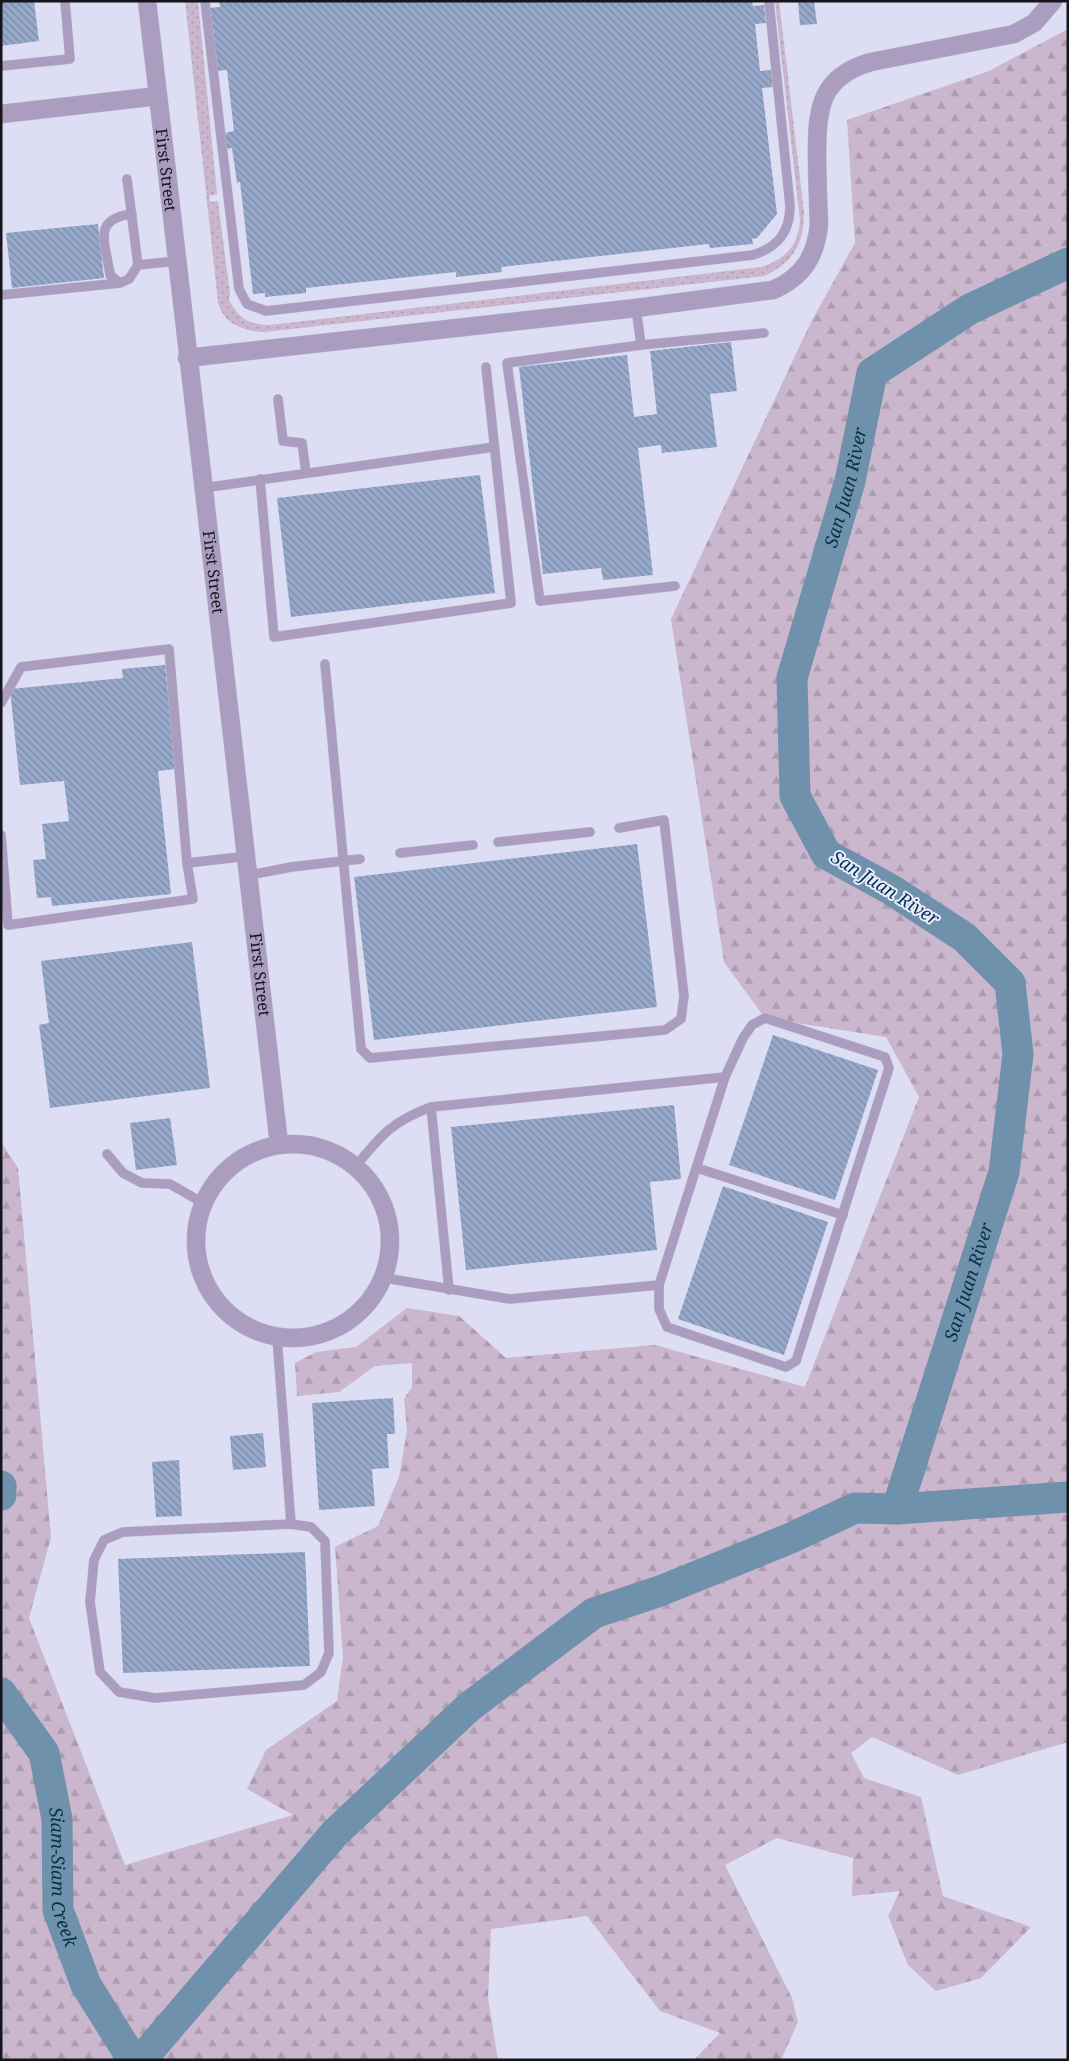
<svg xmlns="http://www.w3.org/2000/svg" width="1069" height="2061" font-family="'Noto Serif',serif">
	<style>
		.grass { fill: url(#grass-dots) }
		.forest { fill: url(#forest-firs) }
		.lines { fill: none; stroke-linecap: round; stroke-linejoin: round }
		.river { stroke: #7091ab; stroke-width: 31 }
		.building { fill: url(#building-back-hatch) }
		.service-casing { stroke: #b9bacd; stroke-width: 10 }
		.minor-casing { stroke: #b9bacd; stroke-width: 19 }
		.service { stroke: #aa9dbf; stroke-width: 9 }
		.minor { stroke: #aa9dbf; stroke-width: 18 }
		.labels { text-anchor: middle; stroke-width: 4; stroke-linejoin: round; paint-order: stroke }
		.street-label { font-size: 16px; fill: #15151d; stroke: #eaecfd }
		.water-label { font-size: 18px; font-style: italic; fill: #04314c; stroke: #eaecfd }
	</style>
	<defs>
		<pattern id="grass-dots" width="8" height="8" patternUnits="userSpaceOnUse" patternTransform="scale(1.25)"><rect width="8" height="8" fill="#cab6cd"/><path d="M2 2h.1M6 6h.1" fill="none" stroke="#ad9cb0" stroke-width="1.8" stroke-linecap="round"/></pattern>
		<pattern id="forest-firs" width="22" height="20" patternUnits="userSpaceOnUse" patternTransform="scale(1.25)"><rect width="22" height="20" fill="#cab6cd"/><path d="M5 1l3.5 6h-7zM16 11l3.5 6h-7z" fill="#ad9cb0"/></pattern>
		<pattern id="building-back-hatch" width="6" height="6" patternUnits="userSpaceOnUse" patternTransform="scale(1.25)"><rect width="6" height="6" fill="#97a9cb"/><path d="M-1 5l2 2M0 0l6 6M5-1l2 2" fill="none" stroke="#7a88a4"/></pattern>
	</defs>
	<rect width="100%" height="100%" fill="#dddef4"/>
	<path class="grass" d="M185 1H198L217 194 209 196 210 202 218 201 230 294 229 300C239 318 248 325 270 325L761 267C785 260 799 245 800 220L775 1H779L804 212C804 244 793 263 764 276L264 332C244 331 223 324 218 302Z"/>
	<path class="forest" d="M1068 29V1742L958 1775 872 1737 851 1753 864 1778 921 1797 943 1896 1031 1927 981 1978 936 1991 908 1965 888 1916 900 1891 852 1896 853 1858 777 1838 725 1865 792 1998 798 2022 781 2060H694L720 2033 660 2011 587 1916 491 1929 488 1998 498 2060H1V1142L18 1168 51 1537 29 1618 125 1865 293 1815 247 1789 266 1750 337 1701 343 1657 335 1547 378 1526 399 1477 407 1431 404 1399 412 1387V1363L375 1366 339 1392 297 1396 295 1363 316 1352 356 1347 407 1308 459 1316 506 1358 655 1345 805 1387 919 1097 886 1037 765 1018 724 962 671 619 811 322 855 243 847 120 989 71Z"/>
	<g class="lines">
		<g class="river">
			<path d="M1 1486V1495"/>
			<path id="s1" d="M897 1509 1004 1172 1018 1054 1010 983 964 937 890 889 826 854 795 796 792 678 850 481 872 373 970 309 1068 263"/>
			<path id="s2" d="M1 1693 44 1753 57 1819 58 1910 86 1985 133 2060"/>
			<path d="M141 2060 335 1833 469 1707 594 1613 660 1591 791 1538 855 1508 897 1509 1068 1497"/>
		</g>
	</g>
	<g class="building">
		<path d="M1 1H34L39 41 1 46Z"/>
		<path d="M219 1H752L753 6 764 5 766 23 755 24 760 71 771 70 773 87 762 88 777 214 757 238 752 239 753 244 710 248 709 244 501 267 502 272 456 277V272L306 288V293L265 297V293L253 294 240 182 237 183 232 148 226 149 224 133 234 131 227 70 216 71 209 8 220 7Z"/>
		<path d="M798 1H814L817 24 800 25Z"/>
		<path d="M98 224 104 278 12 288 6 233Z"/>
		<path d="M731 342 737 391 710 394 717 447 662 453 661 445 638 448 653 575 603 580 601 568 543 574 519 367 627 355 634 417 657 414 650 351Z"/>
		<path d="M480 475 495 593 291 617 277 498Z"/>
		<path d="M165 665 176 769 158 771 171 894 52 906 51 897 37 898 33 860 46 859 42 824 69 821 64 781 20 785 10 689 123 678 122 669Z"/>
		<path d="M637 844 657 1007 374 1040 354 877Z"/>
		<path d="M192 942 210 1088 50 1108 39 1025 49 1023 41 961Z"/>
		<path d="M773 1035 878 1070 835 1200 729 1165Z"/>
		<path d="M674 1105 681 1179 650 1182 657 1250 466 1270 451 1127Z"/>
		<path d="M170 1118 177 1165 136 1170 130 1123Z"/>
		<path d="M723 1186 828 1222 784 1355 678 1319Z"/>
		<path d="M393 1398 395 1434H387L389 1468 372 1469 375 1506 319 1510 312 1403Z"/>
		<path d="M263 1433 266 1467 233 1470 230 1436Z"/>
		<path d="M179 1460 182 1516 156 1517 152 1462Z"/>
		<path d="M305 1552 310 1666 123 1673 118 1559Z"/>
	</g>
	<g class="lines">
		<defs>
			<g id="service">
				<path d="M205 1 239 289 247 304 266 311 753 255C778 247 790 232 790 206L769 1"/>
				<path d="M1 66 70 59 65 1"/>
				<path d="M138 265 176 261"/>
				<path d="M120 283 110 275C106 243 91 219 132 214"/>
				<path d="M1 295 120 283 129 279 138 265 127 179"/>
				<path d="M636 308 641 345"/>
				<path d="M278 399 283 441 302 443 306 473"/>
				<path d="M260 479 274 637 511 603 486 367"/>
				<path d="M203 488 494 447"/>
				<path d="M675 586 540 601 507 363 641 345 764 333"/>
				<path d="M325 664 361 1049 370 1058 665 1030 681 1019 684 996 664 820 619 828"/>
				<path d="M1 703 21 667 169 649 187 863 193 899 8 925 1 835"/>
				<path d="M498 842 590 832"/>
				<path d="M400 853 473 845"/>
				<path d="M187 863 248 856"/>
				<path d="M250 875 291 867 360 859"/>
				<path d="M765 1018 885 1057 889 1068 796 1361 786 1367 667 1327 659 1309V1285L725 1077 743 1038 752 1025Z"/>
				<path d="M431 1107 449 1290"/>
				<path d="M107 1154 123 1173 142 1183 170 1184 203 1203"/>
				<path d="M356 1166C381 1135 393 1121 431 1107L725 1077"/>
				<path d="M697 1168 843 1215"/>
				<path d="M385 1278 510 1299 659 1285"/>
				<path d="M277 1337 291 1524"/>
				<path d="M291 1524 311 1527 325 1541 329 1653 321 1672 304 1685 155 1698 119 1692 100 1672 90 1602 94 1560 104 1540 123 1532Z"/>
			</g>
			<g id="minor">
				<path id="s3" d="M147 1C190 382 238 763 279 1144"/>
				<path d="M1 114 158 96"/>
				<path d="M187 358 636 308 773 290C803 277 816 256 819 224 818 200 817 175 817 151 817 106 822 76 871 62L1014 34 1034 23 1053 1"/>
				<circle cx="293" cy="1241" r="97"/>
			</g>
		</defs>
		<use href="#service" class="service-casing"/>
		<use href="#minor" class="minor-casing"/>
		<use href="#service" class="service"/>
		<use href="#minor" class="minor"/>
	</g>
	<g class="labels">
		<g class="street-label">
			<text dy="6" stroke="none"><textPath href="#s3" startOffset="170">First Street</textPath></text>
			<text dy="6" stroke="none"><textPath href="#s3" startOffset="575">First Street</textPath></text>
			<text dy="6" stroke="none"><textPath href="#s3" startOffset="980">First Street</textPath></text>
		</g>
		<g class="water-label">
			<text dy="6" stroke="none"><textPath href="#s1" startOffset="1152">San Juan River</textPath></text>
			<text transform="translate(885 888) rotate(32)" y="6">San Juan River</text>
			<text dy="6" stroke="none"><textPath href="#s1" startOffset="238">San Juan River</textPath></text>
			<text dy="6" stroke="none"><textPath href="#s2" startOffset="200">Siam-Siam Creek</textPath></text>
		</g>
	</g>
	<rect width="1069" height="2061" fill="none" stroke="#15151d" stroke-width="5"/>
</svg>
